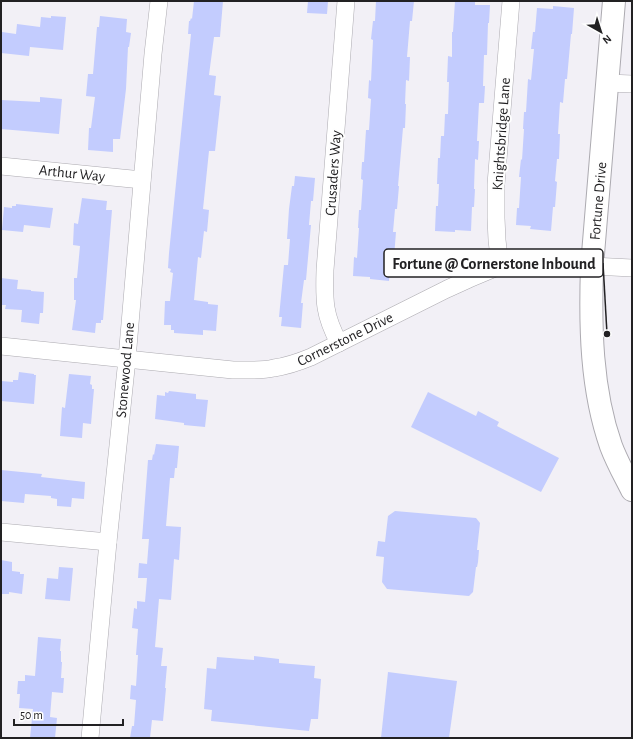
<svg xmlns="http://www.w3.org/2000/svg" width="633" height="739" font-family="'Alegreya Sans',sans-serif">
	<style>
		.building { fill: #c3ccfe }
		.lines { fill: none; stroke-linecap: round; stroke-linejoin: round }
		.street-casing { stroke: #acaab0; stroke-width: 18 }
		.secondary-casing { stroke: #acaab0; stroke-width: 24 }
		.street { stroke: #fff; stroke-width: 17 }
		.secondary { stroke: #fff; stroke-width: 22 }
		.labels { text-anchor: middle; stroke-width: 4; stroke-linejoin: round; paint-order: stroke }
		.street-label { font-size: 15px; fill: #222123; stroke: #fefefe }
		.leader { fill: none; stroke: #222123; stroke-width: 1.5 }
		.callout-dot { fill: #222123; stroke: #fefefe; stroke-width: 1.5 }
		.callout { fill: #fefefe; stroke: #222123; stroke-width: 1.5 }
		.callout-label { font-size: 16px; text-anchor: middle; font-weight: bold; fill: #222123 }
	</style>
	<rect width="100%" height="100%" fill="#f2f0f6"/>
	<g class="building">
		<path d="M194 1H223L220 37H214L209 75 216 76 214 95 221 96 215 151H209L203 209 209 210 207 232 204 231 201 258 198 257 194 300 208 302V304L218 305 216 331 203 330V335L174 333V330H171V325H164L165 301H170L173 273 170 272 171 269 168 268 169 253 191 34H188L189 21H190L191 18 192 19Z"/>
		<path d="M308 1H328L327 14 307 13Z"/>
		<path d="M376 1H414L412 21H410L407 57H410L409 81 406 80 405 104H406L405 128H403L398 186H399L397 209H395L393 232H396L394 257H391L389 281 370 279V277L353 276 354 257 357 258 359 228H358L359 210H361L363 180 361 179 362 162H364L366 130H369L371 99 368 98 369 80 371 81 373 40 371 39 373 21H375Z"/>
		<path d="M455 1H473L475 2V5H490L489 23H488L487 55H484L483 86H485L484 103H479L477 141H479L478 160 475 159 474 189H475L474 207H472L471 231 455 230V232L435 231 436 206H438L439 184H437L438 158H440L441 136H444L445 114H448L449 82H447L448 56 452 57V32H453Z"/>
		<path d="M553 6 574 8 572 34H571L567 79H565L563 103 560 102 558 134H560L559 159H557L555 181 557 182 555 207H553L551 231 530 229 531 226 516 225 517 208H519L521 177H519L521 159 522 160 524 129H523L524 112H526L528 79 531 80 534 49H531L533 32H535L537 8 553 9Z"/>
		<path d="M51 16 66 17 63 50 30 47 29 56 1 53 2 32 16 34 17 24 40 27 41 17 51 18Z"/>
		<path d="M100 16 127 19 126 32 131 33 129 47H128L126 89 120 139H113V152L88 150 89 128H91L95 97 86 96 88 74H93L97 27H99Z"/>
		<path d="M40 97 62 99 59 134 1 129V100L40 102Z"/>
		<path d="M295 176 315 178 313 201H311L309 225H311L306 280H304L301 303H303L301 328 281 326 282 317H279L284 265H288L290 239H287L289 209 292 186H294Z"/>
		<path d="M82 198 107 201 106 210H112L103 320H101V323H96L95 333 72 330 76 300H74V278H77L80 246 73 245 74 223 78 224Z"/>
		<path d="M16 204 53 208 50 228 24 225 23 232 2 230 4 207 12 208V206H16Z"/>
		<path d="M1 278 18 280 17 289 31 290V291L44 292 43 313H40L39 324 21 322 22 310 5 309 6 305H2V303H1Z"/>
		<path d="M19 372 34 374V375H36L34 404 1 401V381L13 382V380H18Z"/>
		<path d="M69 374 91 376 90 384 92 385V389H94L91 424 83 423 82 438 60 436 62 407 65 408Z"/>
		<path d="M169 391 196 394V399L208 400 205 427 184 425V423L155 419 157 395 165 396V392L168 393Z"/>
		<path d="M428 392 476 416 478 411 499 422 497 426 559 458 541 492 411 427Z"/>
		<path d="M156 444 179 446 177 468H175L174 478H170L166 526 181 527 179 560 174 559 171 600 159 599 155 647 163 648 161 666H167L165 688H166L163 721 152 720 150 738H130L132 726H134L136 700 130 699 131 685 136 686 138 655H136L138 629 132 628 134 608 137 609V601L145 602 147 578H138L139 563 147 564 149 539H142L148 460H152L153 454 154 455Z"/>
		<path d="M1 470 42 474 41 477 85 482 84 499 72 498 71 507 57 506V499L51 498V496L25 494 24 503 1 501Z"/>
		<path d="M395 511 476 518 480 523 477 550H479L478 562 477 567H476L473 592 469 596 387 589 382 582 384 557 376 556 378 541 385 542 388 516Z"/>
		<path d="M1 560 12 562V571L20 572V574H24L22 594 9 592V594H1Z"/>
		<path d="M59 567 73 568 70 601 45 599 47 578 58 579Z"/>
		<path d="M38 637 61 639 60 651H61V662H62L61 678H64L63 693 52 692 50 717 57 718 55 738H30L33 709 19 708 20 694H17L18 681H25V675L35 676Z"/>
		<path d="M254 656 279 659V663L315 666 314 678 321 679 318 719H311L309 731 211 721 212 710 204 709 207 668 216 669 217 657 254 660Z"/>
		<path d="M388 672 457 681 449 738H381Z"/>
	</g>
	<g class="lines">
		<defs>
			<g id="street">
				<path d="M608 83 632 84"/>
				<path d="M1 166 142 180"/>
				<path d="M500 266 497 240 496 218V184L511 1"/>
				<path d="M339 343C324 315 324 301 325 270L346 1"/>
				<path d="M1 346 233 370C247 370 261 371 274 368 287 366 299 362 311 357L447 289 469 279 500 266 512 264 566 263 592 266 632 268"/>
				<path d="M1 532 108 542"/>
				<path d="M90 738 108 542 127 359 153 54 159 1"/>
			</g>
			<path id="secondary" d="M614 1 592 266C590 326 591 389 611 446 617 462 625 476 632 490"/>
		</defs>
		<use href="#street" class="street-casing"/>
		<use href="#secondary" class="secondary-casing"/>
		<use href="#street" class="street"/>
		<use href="#secondary" class="secondary"/>
	</g>
	<g class="labels">
		<g class="street-label">
			<text transform="translate(501 134) rotate(-86)" y="5">Knightsbridge Lane</text>
			<text transform="translate(72 173) rotate(6)" y="5">Arthur Way</text>
			<text transform="translate(333 173) rotate(-86)" y="5">Crusaders Way</text>
			<text transform="translate(598 201) rotate(-85)" y="5">Fortune Drive</text>
			<text transform="translate(345 339) rotate(-26)" y="5">Cornerstone Drive</text>
			<text transform="translate(125 370) rotate(-85)" y="5">Stonewood Lane</text>
		</g>
	</g>
	<path class="leader" d="M607 334L603 263"/>
	<circle class="callout-dot" cx="607" cy="334" r="4"/>
	<rect class="callout" x="384" y="249" width="219" height="28" rx="4"/>
	<g class="callout-label">
		<text x="494" y="269">Fortune @ Cornerstone Inbound</text>
	</g>
	<rect width="633" height="739" fill="none" stroke="#222123" stroke-width="4"/>
	<g transform="translate(601 32) rotate(141)" stroke="#fefefe" stroke-width="3" paint-order="stroke">
	<path d="M0-3L7 15L0 10L-7 15Z" fill="#222123"/>
	<text y="-6" font-size="11" font-weight="bold" text-anchor="middle" fill="#222123">N</text>
	</g>
	<path d="M14 719v6h109v-6" fill="none" stroke="#222123" stroke-width="2"/>
	<text x="20" y="719" font-size="12" fill="#222123" stroke="#fefefe" stroke-width="3" paint-order="stroke">50 m</text>
</svg>
